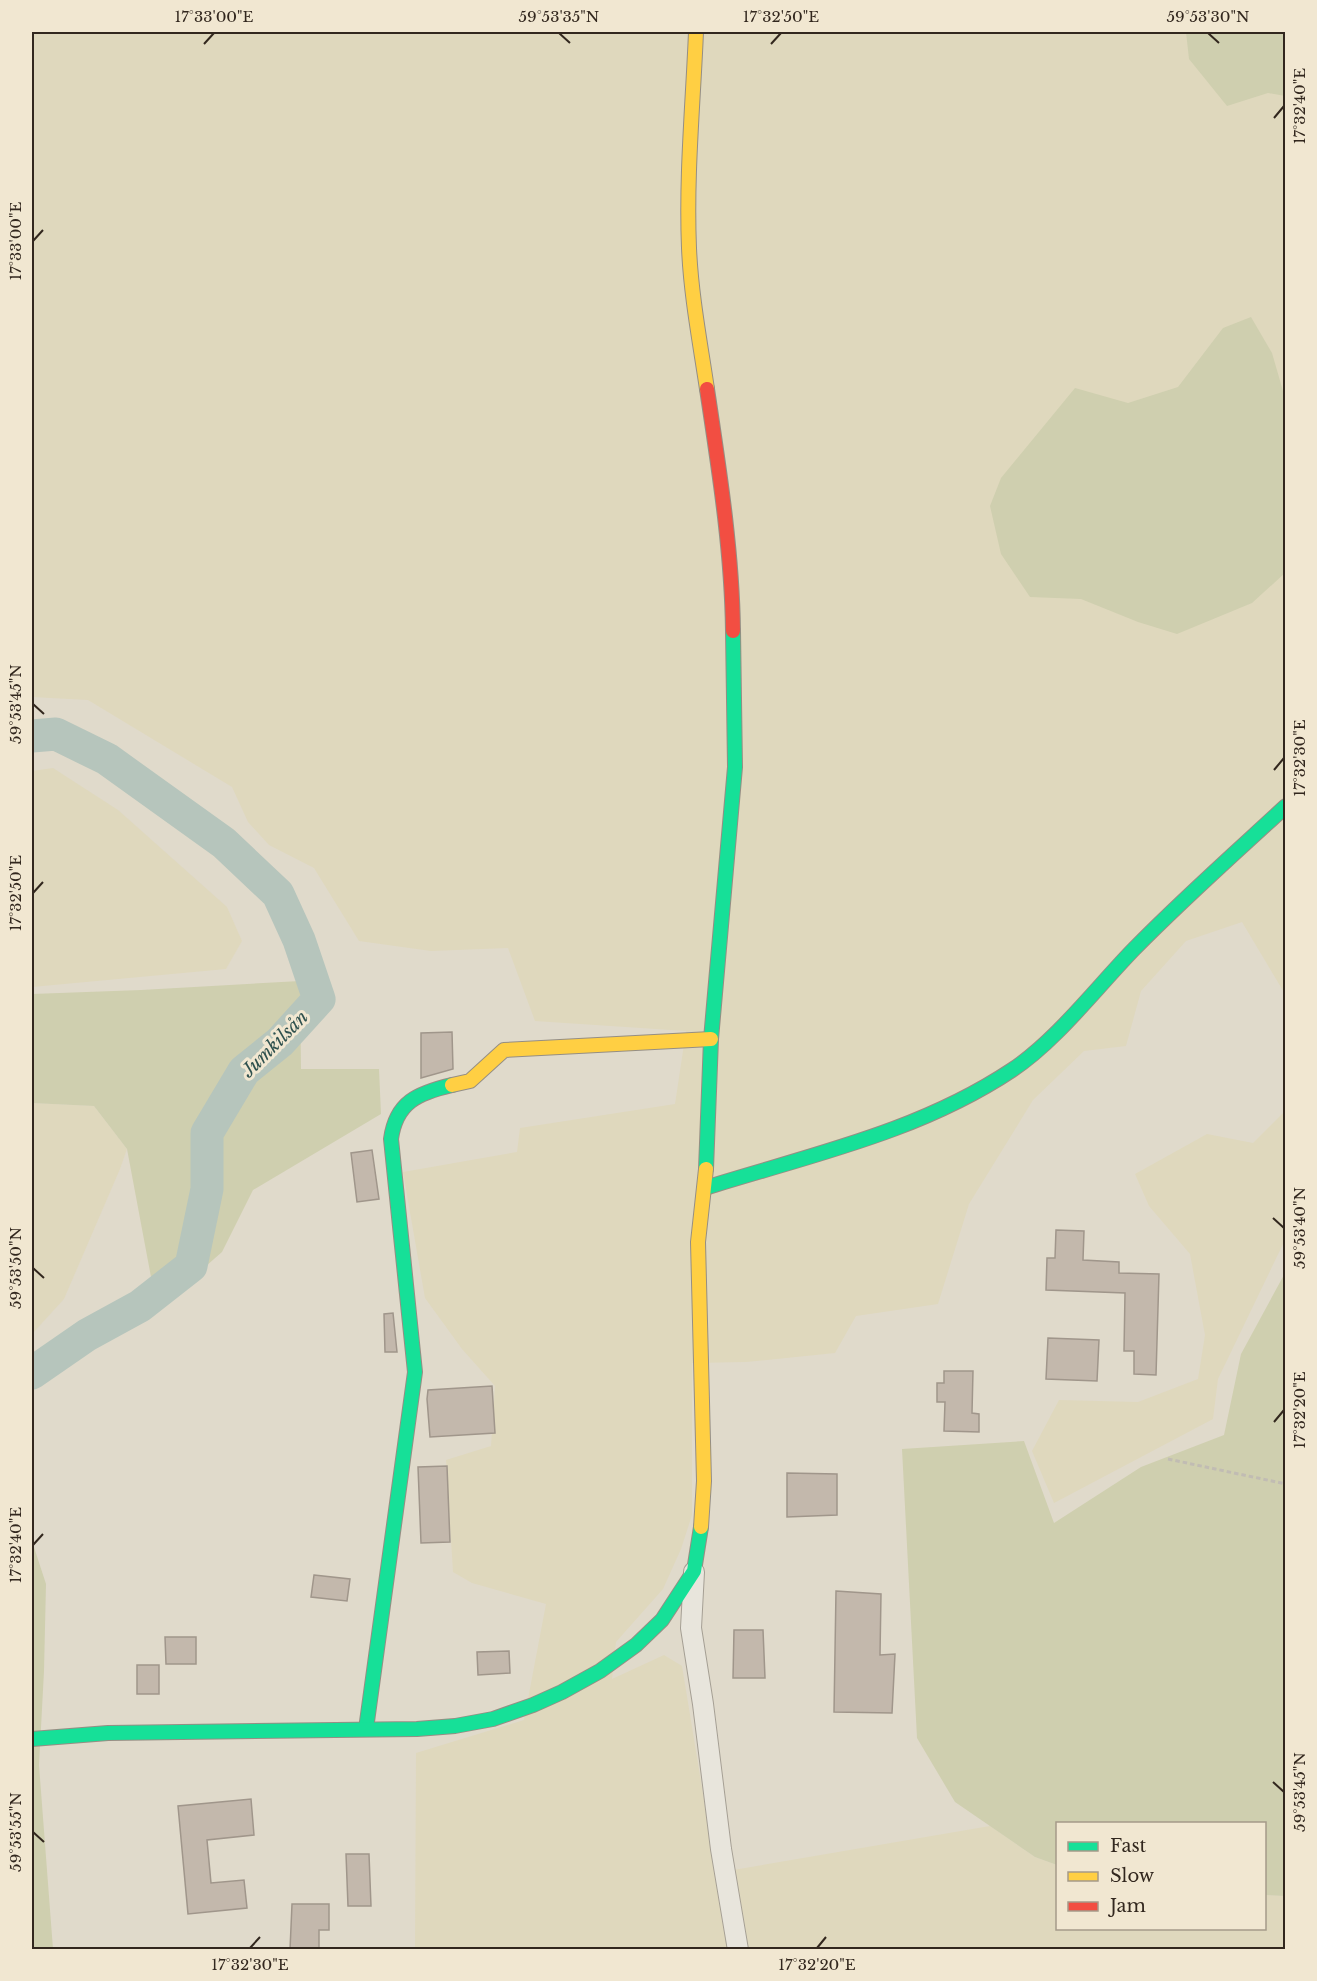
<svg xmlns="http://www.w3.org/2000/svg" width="1317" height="1981" font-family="'Libre Baskerville',serif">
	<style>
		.farmland { fill: #dfd8bd }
		.green { fill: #cfcfaf }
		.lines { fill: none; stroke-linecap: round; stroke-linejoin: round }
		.river { stroke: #b6c5bc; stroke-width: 33 }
		.building { fill: #c3b8ac; stroke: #a0968b; stroke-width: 1.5 }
		.street-casing { stroke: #a59f94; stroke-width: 22 }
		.fast-casing { stroke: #958e84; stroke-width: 16 }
		.slow-casing { stroke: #958e84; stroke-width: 16 }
		.jam-casing { stroke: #958e84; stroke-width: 16 }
		.path { stroke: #c1bcb3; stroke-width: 3; stroke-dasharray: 4.5 3; stroke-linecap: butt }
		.street { stroke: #e8e5dc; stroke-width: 20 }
		.fast { stroke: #16e098; stroke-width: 14 }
		.slow { stroke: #ffcf43; stroke-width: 14 }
		.jam { stroke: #f24e42; stroke-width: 14 }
		.ticks { fill: none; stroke: #32271e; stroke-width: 2 }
		.labels { text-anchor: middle; stroke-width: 6; stroke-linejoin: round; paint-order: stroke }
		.water-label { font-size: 18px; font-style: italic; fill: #2f514e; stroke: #f1e7d1 }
		.neatline { fill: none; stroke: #32271e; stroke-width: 2 }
		.ticks-label { font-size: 15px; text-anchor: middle; fill: #32271e }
	</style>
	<rect width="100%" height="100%" fill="#e0dacb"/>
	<g class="farmland">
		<path d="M32 32H1285V994L1242 922 1186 941 1141 991 1126 1046 1084 1051 1033 1100 969 1204 938 1304 856 1316 835 1353 746 1362 692 1363V1515L681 1549 663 1589 616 1642 612 1679 664 1655 682 1666 716 1873 990 1826 1035 1857 1057 1865 1058 1928H1264L1265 1895 1285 1896V1949H415L416 1753 524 1720 546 1604 472 1583 453 1572 446 1460 491 1446 495 1386 462 1349 425 1298 403 1172 517 1152 520 1128 675 1104 686 1031 535 1021 508 948 431 951 359 941 314 868 269 845 248 822 232 787 88 700 32 697Z"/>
		<path d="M53 768 118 810 227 907 242 941 226 969 32 987V771Z"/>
		<path d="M32 1103 94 1106 127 1149 120 1169 64 1299 32 1334Z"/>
		<path d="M1285 1111V1240L1218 1379 1213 1419 1054 1503 1032 1451 1059 1400 1138 1402 1198 1379 1205 1335 1190 1254 1149 1206 1135 1174 1207 1134 1253 1143Z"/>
	</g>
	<g class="green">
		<path d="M1186 32H1285V96L1268 93 1227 106 1189 59Z"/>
		<path d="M1251 317 1272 353 1283 391 1285 392V573L1252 603 1177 634 1138 622 1081 599 1030 597 1001 554 990 506 1001 478 1075 388 1128 403 1178 387 1223 328Z"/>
		<path d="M300 981 301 1069H379L381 1114 253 1190 222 1252 157 1309 127 1149 94 1106 32 1103V994L141 990Z"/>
		<path d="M1285 1273V1896L1265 1895 1264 1824H1058L1057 1865 1035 1857 955 1802 917 1738 902 1449 1024 1441 1054 1523 1141 1467 1224 1435 1241 1354Z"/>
		<path d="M32 1541 46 1584 44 1671 39 1765 53 1949H32Z"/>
	</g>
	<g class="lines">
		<path class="river" d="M32 736 56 734 107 759 224 843 278 894 299 940 319 999 280 1042 244 1071 207 1133V1189L191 1266 140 1306 87 1335 32 1373"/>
	</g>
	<g class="building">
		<path d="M452 1032 453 1069 421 1078V1033Z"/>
		<path d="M372 1150 379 1199 357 1202 351 1153Z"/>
		<path d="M1056 1230 1084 1231 1083 1260 1119 1262V1273L1159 1274 1156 1375 1134 1374V1351H1124L1125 1293 1046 1290 1047 1258H1055Z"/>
		<path d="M393 1313 397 1352H385L384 1314Z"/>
		<path d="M1048 1338 1099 1340 1097 1381 1046 1379Z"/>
		<path d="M944 1371H973L972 1413 979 1414V1432L944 1431 945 1402H937V1383H944Z"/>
		<path d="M492 1386 495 1433 430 1437 427 1399 428 1390Z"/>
		<path d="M447 1466 450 1542 421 1543 418 1467Z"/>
		<path d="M787 1473 837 1474V1515L787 1517Z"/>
		<path d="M314 1575 350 1579 347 1601 311 1597Z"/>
		<path d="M836 1591 881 1594 880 1655 895 1654 892 1713 834 1712Z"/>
		<path d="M734 1630H763L765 1678H733Z"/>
		<path d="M165 1637H196V1664H166Z"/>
		<path d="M509 1651 510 1673 478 1675 477 1652Z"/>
		<rect x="137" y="1665" width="22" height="29"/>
		<path d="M251 1799 254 1835 207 1840 211 1883 244 1880 247 1908 188 1914 178 1806Z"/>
		<path d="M346 1854H369L371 1906H348Z"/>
		<path d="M292 1904H329V1930H319V1950H290Z"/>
	</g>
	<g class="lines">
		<defs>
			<path id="street" d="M694 1572 691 1628 703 1704 721 1849 738 1950"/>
			<g id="fast">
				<path d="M706 1169 711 1039 735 767 733 631"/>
				<path d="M705 1188C810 1155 919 1132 1012 1070 1056 1041 1097 987 1134 949 1183 899 1235 853 1286 806"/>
				<path d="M366 1729 415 1372 391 1139C396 1102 418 1093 452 1085"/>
				<path d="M32 1739 108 1733 417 1729 455 1726 493 1719 533 1705 562 1692 600 1671 636 1645 662 1620 694 1571 701 1527"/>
			</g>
			<g id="slow">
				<path d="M696 32C693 104 686 176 689 248 691 295 700 342 707 389"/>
				<path d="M452 1085 470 1081 504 1050 711 1039"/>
				<path d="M701 1527 704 1481 698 1242 706 1169"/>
			</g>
			<path id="jam" d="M707 389C719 469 732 550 733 631"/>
		</defs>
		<use href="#street" class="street-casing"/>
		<use href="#fast" class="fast-casing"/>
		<use href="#slow" class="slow-casing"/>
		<use href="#jam" class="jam-casing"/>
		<path class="path" d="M1168 1459 1286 1484"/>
		<use href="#street" class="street"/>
		<use href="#fast" class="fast"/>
		<use href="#slow" class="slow"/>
		<use href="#jam" class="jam"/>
	</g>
	<path class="ticks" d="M559 33 570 43M1208 33 1219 43M204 44 214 33M771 44 781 33M1274 118 1284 106M33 241 43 230M33 704 44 714M1274 770 1284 758M33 893 43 882M1273 1218 1284 1228M33 1268 44 1278M1274 1422 1284 1410M33 1545 43 1534M1273 1782 1284 1792M33 1832 44 1842M250 1948 260 1937M817 1948 826 1937"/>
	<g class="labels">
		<g class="water-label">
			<text transform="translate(275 1044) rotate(-45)" y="6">Jumkilsån</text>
		</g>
	</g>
	<rect width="1317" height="1981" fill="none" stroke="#f1e7d1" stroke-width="66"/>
	<rect x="1056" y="1822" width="210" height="108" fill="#f1e7d1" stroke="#a59a89" stroke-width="1.5"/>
	<rect x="1068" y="1842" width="30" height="9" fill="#16e098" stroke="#a59a89" stroke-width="1.5"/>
	<text x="1110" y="1852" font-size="18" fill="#32271e">Fast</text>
	<rect x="1068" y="1872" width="30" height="9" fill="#ffcf43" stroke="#a59a89" stroke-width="1.5"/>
	<text x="1110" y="1882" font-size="18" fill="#32271e">Slow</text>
	<rect x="1068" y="1902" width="30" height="9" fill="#f24e42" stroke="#a59a89" stroke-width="1.5"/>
	<text x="1110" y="1912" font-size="18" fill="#32271e">Jam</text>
	<rect x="33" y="33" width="1251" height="1915" class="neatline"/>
	<g class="ticks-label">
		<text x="214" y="22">17°33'00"E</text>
		<text x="559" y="22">59°53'35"N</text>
		<text x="781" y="22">17°32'50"E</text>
		<text x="1208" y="22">59°53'30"N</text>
		<text transform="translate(1300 106) rotate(-90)" y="5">17°32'40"E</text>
		<text transform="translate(16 241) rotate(-90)" y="5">17°33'00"E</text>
		<text transform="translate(16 704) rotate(-90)" y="5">59°53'45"N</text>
		<text transform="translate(1300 758) rotate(-90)" y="5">17°32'30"E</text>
		<text transform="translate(16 893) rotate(-90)" y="5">17°32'50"E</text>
		<text transform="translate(1300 1228) rotate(-90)" y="5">59°53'40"N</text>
		<text transform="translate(16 1268) rotate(-90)" y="5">59°53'50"N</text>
		<text transform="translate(1300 1410) rotate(-90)" y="5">17°32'20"E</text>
		<text transform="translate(16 1545) rotate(-90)" y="5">17°32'40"E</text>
		<text transform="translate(1300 1792) rotate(-90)" y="5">59°53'45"N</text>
		<text transform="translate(16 1832) rotate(-90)" y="5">59°53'55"N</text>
		<text x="250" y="1970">17°32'30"E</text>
		<text x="817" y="1970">17°32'20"E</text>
	</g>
</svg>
